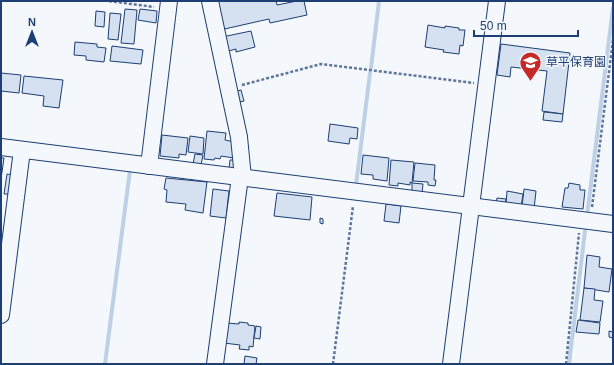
<svg xmlns="http://www.w3.org/2000/svg" width="614" height="365" font-family="Helvetica,'Noto Sans JP',sans-serif">
	<style>
		.lines { fill: none; stroke-linecap: round; stroke-linejoin: round }
		.stream { stroke: #bed0e5; stroke-width: 4 }
		.building { fill: #d5e0f0; stroke: #1d3f73 }
		.minor-casing { stroke: #1d3f73; stroke-width: 18 }
		.path { stroke: #5e769c; stroke-width: 2.5; stroke-dasharray: 3 2; stroke-linecap: butt }
		.minor { stroke: #f4f7fb; stroke-width: 16 }
		.labels { text-anchor: middle; stroke-width: 3; stroke-linejoin: round; paint-order: stroke }
		.poi-label { font-size: 12px; fill: #1d3f73; stroke: #f4f7fb; text-anchor: start }
	</style>
	<rect width="100%" height="100%" fill="#f4f7fb"/>
	<g class="lines">
		<g class="stream">
			<path d="M371 68 379 1"/>
			<path d="M356 185 370 73"/>
			<path d="M587 216 613 8"/>
			<path d="M105 364 130 170"/>
			<path d="M569 364 585 231"/>
		</g>
	</g>
	<g class="building">
		<path d="M213 1H276L277 5 297 1H304L307 15 270 23 269 19 220 30Z"/>
		<path d="M125 9 137 10 134 44 121 43Z"/>
		<path d="M140 9 157 11 156 23 138 20Z"/>
		<path d="M96 11 105 12 104 27 95 26Z"/>
		<path d="M110 13 121 14 118 40 108 39Z"/>
		<path d="M428 25 445 28V26L459 28V30H465L463 46 460 45 459 54 443 52 444 50 425 47Z"/>
		<path d="M251 31 255 47 236 52V49L225 52 222 37Z"/>
		<path d="M75 42 97 44V47L106 48 104 62 86 60V56L74 55Z"/>
		<path d="M501 44 570 53 563 114 542 111 547 71 511 67 510 77 497 75Z"/>
		<path d="M112 46 143 50 141 64 110 61Z"/>
		<path d="M1 73 21 75 19 93 1 91Z"/>
		<path d="M24 76 63 80 59 108 43 106 44 96 22 93Z"/>
		<path d="M241 90 244 101 235 103 233 92Z"/>
		<path d="M544 112 563 114 562 122 543 120Z"/>
		<path d="M330 124 358 128 357 139 350 138 349 144 328 141Z"/>
		<path d="M207 131 226 133 225 140 235 142 234 158 221 156 220 159 215 158 214 160 204 159Z"/>
		<path d="M162 135 188 138 186 155 179 154V158L160 156Z"/>
		<path d="M190 136 204 138 203 154 188 152Z"/>
		<path d="M195 154 203 155 201 165 193 164Z"/>
		<path d="M363 155 389 158 387 181 373 179V175L361 174Z"/>
		<path d="M1 158H4L1 179Z"/>
		<path d="M230 160H236L235 170 229 169Z"/>
		<path d="M391 160 414 162 412 183 410 182V185L398 183V186L389 185Z"/>
		<path d="M415 163 435 165 434 180H436L435 186 428 185V182L413 181Z"/>
		<path d="M7 174 13 175 11 194H4Z"/>
		<path d="M166 178 207 182 203 213 185 210 186 204 166 202 167 190 164 189Z"/>
		<path d="M412 183 423 184 422 193 412 192Z"/>
		<path d="M569 183 580 185V190H585L583 209 562 207 565 188H568Z"/>
		<path d="M213 189 229 191 226 218 210 216Z"/>
		<path d="M524 189 536 191 534 209 522 207Z"/>
		<path d="M507 191 523 194 521 207 506 205Z"/>
		<path d="M277 193 312 197 310 220 274 216Z"/>
		<path d="M497 198 506 199 505 205 496 204Z"/>
		<path d="M386 204 401 206 399 223 384 221Z"/>
		<path d="M320 218 323 219V224L320 223Z"/>
		<path d="M587 255 600 257 599 267 612 269 609 292 584 288Z"/>
		<path d="M584 288 595 289 594 300 603 301 600 322 580 320Z"/>
		<path d="M578 320 600 323 599 334 576 332Z"/>
		<path d="M239 322 248 323V325L255 326 253 347 249 346V350L239 349 240 345 224 343 227 323 239 324Z"/>
		<path d="M256 326 261 327 260 339 254 338Z"/>
		<path d="M609 331 613 332V338L609 337Z"/>
		<path d="M245 356 257 358 256 364H244Z"/>
	</g>
	<g class="lines">
		<defs>
			<g id="minor">
				<path d="M210 1 239 137 243 178"/>
				<path d="M1 147 613 224"/>
				<path d="M149 166 169 1"/>
				<path d="M1 315 22 150"/>
				<path d="M215 364 240 177"/>
				<path d="M451 364 497 1"/>
			</g>
		</defs>
		<use href="#minor" class="minor-casing"/>
		<g class="path">
			<path d="M109 1 154 7"/>
			<path d="M242 85 321 64 474 83"/>
			<path d="M592 207 613 40"/>
			<path d="M333 364 353 206"/>
			<path d="M566 364 579 233"/>
		</g>
		<use href="#minor" class="minor"/>
	</g>
	<defs>
		<symbol id="school-pin" viewBox="-11 -11 22 30"><path d="M0 17L-7.5 6A9.5 9.5 0 1 1 7.5 6Z" fill="#c62828" stroke="#f4f7fb"/><path d="M0-5L7-2L0 1L-7-2ZM-4 1L0 2.5L4 1V4Q0 6-4 4Z" fill="#fff"/></symbol>
	</defs>
	<g fill-rule="evenodd">
		<use href="#school-pin" x="518" y="50" width="25" height="34"/>
	</g>
	<g class="labels">
		<g class="poi-label">
			<text x="546" y="66">草平保育園</text>
		</g>
	</g>
	<rect width="614" height="365" fill="none" stroke="#1d3f73" stroke-width="4"/>
	<g transform="translate(32 32)" stroke="#f4f7fb" stroke-width="3" paint-order="stroke">
	<path d="M0-3L7 15L0 10L-7 15Z" fill="#1d3f73"/>
	<text y="-6" font-size="11" font-weight="bold" text-anchor="middle" fill="#1d3f73">N</text>
	</g>
	<path d="M474 30v6h104v-6" fill="none" stroke="#1d3f73" stroke-width="2"/>
	<text x="480" y="30" font-size="12" fill="#1d3f73" stroke="#f4f7fb" stroke-width="3" paint-order="stroke">50 m</text>
</svg>
